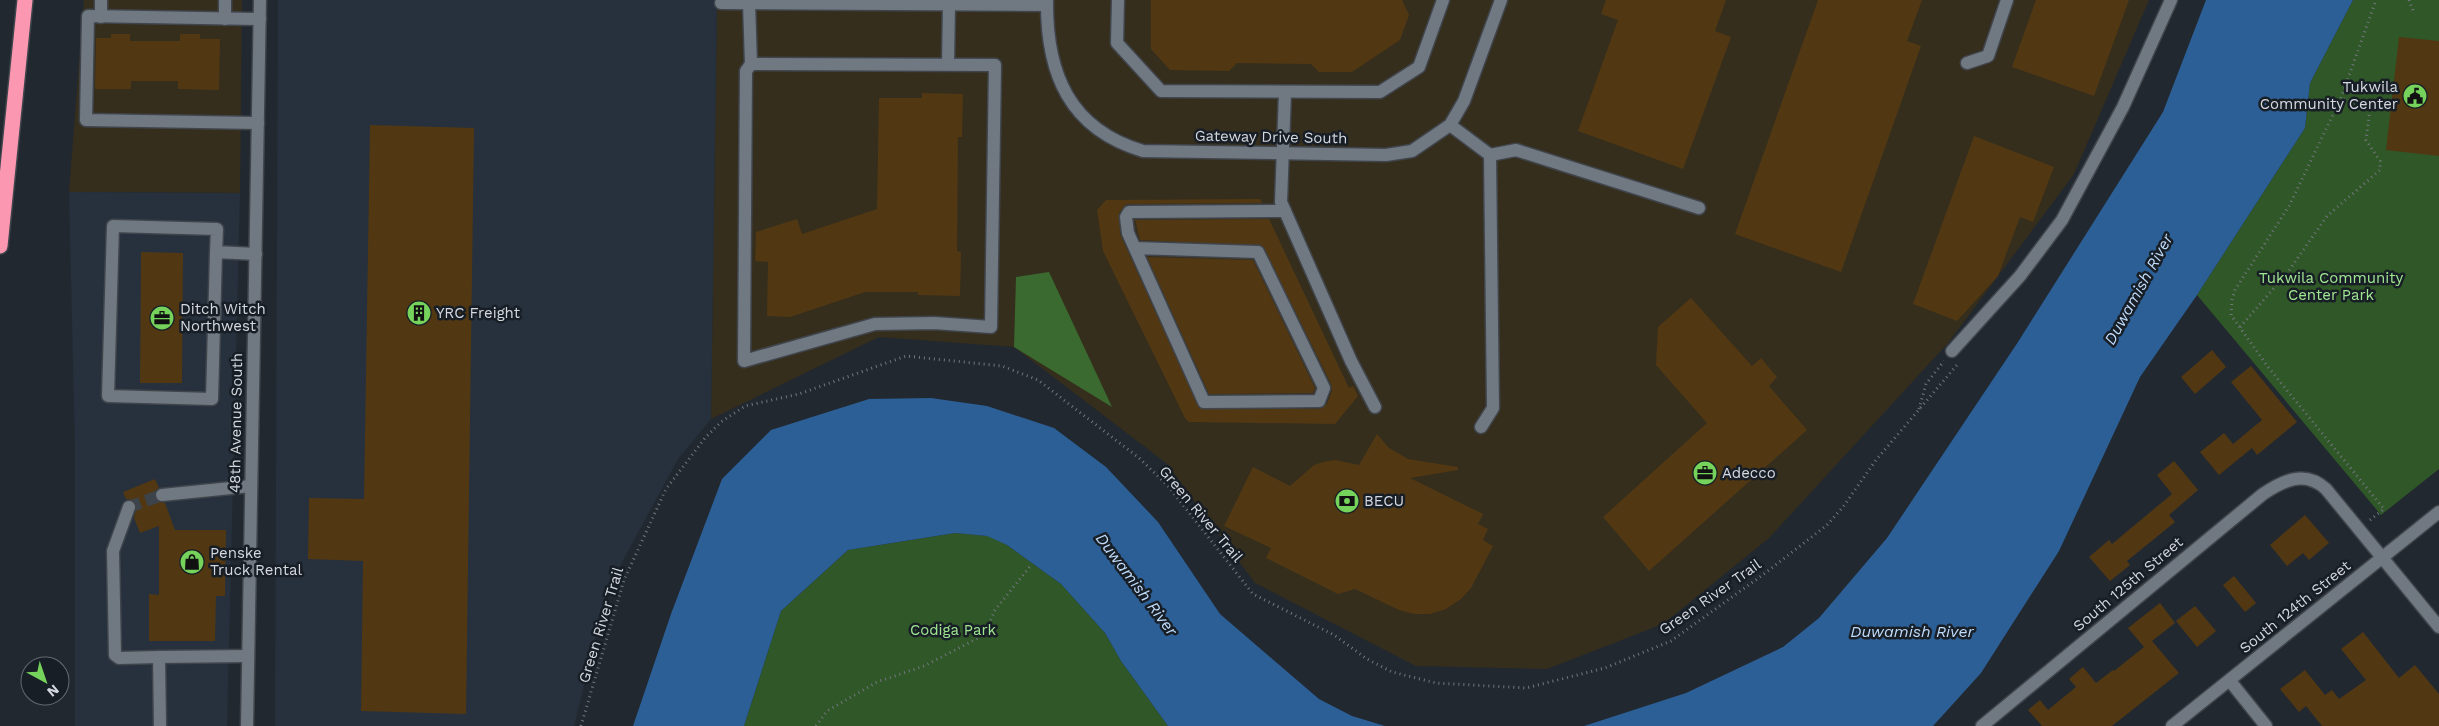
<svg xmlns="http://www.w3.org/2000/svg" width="2439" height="726" font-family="'Work Sans',sans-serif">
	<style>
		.commercial { fill: #352e1d }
		.built { fill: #26313d }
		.green { fill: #305727 }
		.forest { fill: #3a6a2f }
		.water { fill: #2c5f95 }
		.building { fill: #513813 }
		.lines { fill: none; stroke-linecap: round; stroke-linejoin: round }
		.minor-tunnel { stroke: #3d434a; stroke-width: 12; stroke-dasharray: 12 6; stroke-linecap: butt }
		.minor-casing { stroke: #40454c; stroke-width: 15 }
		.highway-casing { stroke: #40454c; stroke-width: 18 }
		.path { stroke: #72777e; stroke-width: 3; stroke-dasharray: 1 4; stroke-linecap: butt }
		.minor { stroke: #707881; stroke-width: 12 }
		.highway { stroke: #fc97b2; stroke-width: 15 }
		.labels { text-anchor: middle; stroke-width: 5; stroke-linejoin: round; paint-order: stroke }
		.poi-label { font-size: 15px; fill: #d5d9df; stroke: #181e26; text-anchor: start }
		.street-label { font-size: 15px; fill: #d5d9df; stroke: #181e26 }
		.park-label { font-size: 15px; fill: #a0e691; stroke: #181e26 }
		.water-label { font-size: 16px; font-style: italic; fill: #c0dcfb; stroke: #181e26 }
	</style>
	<rect width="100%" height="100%" fill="#222830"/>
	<g class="commercial">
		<path d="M84 0H242L240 193 69 192Z"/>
		<path d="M717 0H2149L2074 174 1949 342 1769 538 1663 624 1547 669 1416 666 1255 583 1166 463 1014 347 879 337 711 419Z"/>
	</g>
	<g class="built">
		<path d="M278 0H717L711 419 678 459 608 588 574 726H275Z"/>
		<path d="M69 192 240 193 227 726H75V446Z"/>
	</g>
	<g class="green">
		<path d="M2353 0H2439V469L2381 515 2197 295 2305 128 2310 83Z"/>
		<path d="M955 533 988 536 1007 545 1061 584 1105 633 1121 661 1168 726H744L781 611 848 550Z"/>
	</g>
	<path class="forest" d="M1049 272 1112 407 1014 347 1016 277Z"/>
	<g class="water">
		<path d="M2206 0H2353L2310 83 2305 128 2197 295 2140 377 2059 551 1981 673 1933 726H1584L1686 693 1783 647 1819 618 1887 538 2018 342 2163 112Z"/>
		<path d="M931 398 987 406 1054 428 1106 467 1158 522 1220 614 1319 699 1352 716 1385 726H1168L1121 661 1105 633 1061 584 1007 545 987 536 955 533 848 550 781 611 744 726H633L671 614 722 479 771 430 869 399Z"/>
	</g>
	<g class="building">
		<path d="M1151 0H1402L1409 15 1400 40 1352 72H1319L1311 64 1237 63 1229 71 1170 70 1151 49Z"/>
		<path d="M1606 0H1726L1715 31 1731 37 1683 169 1578 131 1618 20 1601 14Z"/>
		<path d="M1818 0H1922L1907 41 1921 46 1841 272 1735 234Z"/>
		<path d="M2036 0H2129L2094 96 2012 67Z"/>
		<path d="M111 34H130V41H180V34H200V39H220L219 90 178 89V81H131V89H95L96 38H111Z"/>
		<path d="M2399 37 2439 41V156L2386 150Z"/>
		<path d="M922 93 963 94 962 137H958L957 251 961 252 960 296 918 295V292H865L790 317 767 316 768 262 755 261 756 232 797 219 802 234 877 209 879 98H922Z"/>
		<path d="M370 125 474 128 466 714 361 711 363 561 308 559 309 498 364 499Z"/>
		<path d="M1974 136 2054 167 2033 222 2020 217 1998 276 1957 321 1913 304Z"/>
		<path d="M1260 199 1262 203 1128 204 1125 205 1119 213 1120 234 1199 408 1320 409 1327 404 1332 391 1331 384 1263 246 1140 240 1135 220 1269 219 1349 388 1353 386 1358 396 1335 424 1189 422 1185 418 1103 251 1097 210 1106 200Z"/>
		<path d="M141 252 183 253 182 383H140Z"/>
		<path d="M1147 257 1253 260 1315 388 1313 393 1209 394Z"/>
		<path d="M1691 298 1752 366 1761 358 1777 377 1769 386 1807 430 1649 571 1603 517 1707 423 1656 365 1658 327Z"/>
		<path d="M2212 350 2226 367 2195 394 2181 377Z"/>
		<path d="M2251 366 2297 422 2257 455 2252 448 2219 475 2200 452 2224 433 2233 444 2262 420 2231 382Z"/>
		<path d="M1377 434 1389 448 1408 459 1458 467V470L1410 478 1483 514 1478 524 1488 529 1483 540 1493 546 1471 588 1461 599 1446 609 1430 614H1414L1399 610 1355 589 1338 594 1266 558 1271 548 1224 526 1253 467 1290 486 1314 465 1323 462 1335 460 1359 465Z"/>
		<path d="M2174 461 2198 490 2169 515 2175 522 2127 561 2130 565 2110 581 2089 557 2109 540 2112 544 2172 494 2157 475Z"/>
		<path d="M155 479 159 488 154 492 155 499 165 503 175 530H226L225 596H216L215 641H149V594L159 595V526L140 533 134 518 137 505 132 500 126 499 123 492Z"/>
		<path d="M2305 515 2329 543 2309 560 2303 553 2287 566 2270 545Z"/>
		<path d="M2234 576 2256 603 2245 612 2223 585Z"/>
		<path d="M2160 603 2175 623 2152 641 2179 673 2112 726H2042L2028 710 2040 700 2048 710 2076 687 2069 679 2083 667 2096 683 2113 670 2114 671 2144 647 2128 628Z"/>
		<path d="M2195 606 2216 631 2197 647 2176 621Z"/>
		<path d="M2363 632 2399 678 2415 665 2439 694V726H2322L2306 706 2299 712 2280 689 2305 670 2325 695 2332 690 2339 699 2366 680 2341 649Z"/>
	</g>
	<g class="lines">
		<path class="minor-tunnel" d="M129 507 162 495"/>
		<defs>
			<g id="minor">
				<path d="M1047 0C1046 73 1069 129 1143 151L1386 155 1412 151 1450 125 1464 101 1501 0"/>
				<path d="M1118 0 1117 43 1161 91 1380 92 1419 67 1443 0"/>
				<path d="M721 3 1047 5"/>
				<path d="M749 3 751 64 746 71 744 361 875 324 934 323 991 327 995 65 751 64"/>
				<path d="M101 17V0"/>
				<path d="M225 19V0"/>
				<path d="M1967 63 1988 56 2007 0"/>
				<path d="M948 64 949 4"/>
				<path d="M1285 92 1281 202 1351 361 1375 407"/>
				<path d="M258 123 86 120 88 16 260 19"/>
				<path d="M1450 125 1490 155 1516 150 1699 208"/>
				<path d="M1135 248 1258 252 1324 388 1319 401 1204 402 1128 233 1126 217 1129 212 1285 211"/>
				<path d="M216 252 212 399 108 396 113 226 217 229 216 252 256 254"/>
				<path d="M1952 351 2020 276 2062 220 2123 107 2171 0"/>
				<path d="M1481 427 1493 408 1490 155"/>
				<path d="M162 495 251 486"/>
				<path d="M129 507 113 551 115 655 119 658 159 657"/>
				<path d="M2230 681 2266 726"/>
				<path d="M160 726 159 657 248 656"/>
				<path d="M247 726 260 0"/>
				<path d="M1982 726 2263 494C2284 480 2305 470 2326 489L2439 627"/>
				<path d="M2172 726 2439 512"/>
			</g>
			<path id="highway" d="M0 246 25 0"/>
		</defs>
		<use href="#minor" class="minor-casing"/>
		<use href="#highway" class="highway-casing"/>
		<g class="path">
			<path d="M2409 0 2414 13"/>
			<path d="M2240 327 2288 272 2327 216 2380 170V161L2366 140 2370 108 2341 98"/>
			<path d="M1919 409 1926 384 1944 361"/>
			<path d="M2370 520 2384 509 2268 367 2231 315 2232 300 2235 290 2289 206 2341 98 2376 0"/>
			<path d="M581 726 624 580 666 489 705 438 721 422 745 406 799 394 906 356 1002 366 1038 380 1139 458 1168 486 1253 594 1334 635 1367 659 1392 672 1436 683 1526 688 1605 668 1671 641 1764 574 1827 525 1843 507 1876 460 1957 365"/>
			<path d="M816 726 827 711 877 682 924 666 984 635 995 610 1032 564"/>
		</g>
		<use href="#minor" class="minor"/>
		<use href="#highway" class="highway"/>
	</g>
	<defs>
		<symbol id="civic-disc" viewBox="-11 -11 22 22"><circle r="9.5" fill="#75d25b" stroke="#181e26"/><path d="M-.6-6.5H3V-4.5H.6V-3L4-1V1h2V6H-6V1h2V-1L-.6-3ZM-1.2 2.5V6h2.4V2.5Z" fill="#111"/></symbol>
		<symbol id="building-disc" viewBox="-11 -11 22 22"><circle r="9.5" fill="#75d25b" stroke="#181e26"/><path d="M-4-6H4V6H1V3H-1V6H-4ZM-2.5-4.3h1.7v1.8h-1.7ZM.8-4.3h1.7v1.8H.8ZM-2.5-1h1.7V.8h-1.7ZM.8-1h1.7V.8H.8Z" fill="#111"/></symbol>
		<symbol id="office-disc" viewBox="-11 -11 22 22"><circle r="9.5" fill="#75d25b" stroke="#181e26"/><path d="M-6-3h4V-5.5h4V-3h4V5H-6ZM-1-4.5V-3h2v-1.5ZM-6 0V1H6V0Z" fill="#111"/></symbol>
		<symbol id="bank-disc" viewBox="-11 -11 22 22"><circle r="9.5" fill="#75d25b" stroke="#181e26"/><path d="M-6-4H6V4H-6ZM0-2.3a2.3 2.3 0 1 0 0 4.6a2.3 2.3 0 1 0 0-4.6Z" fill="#111"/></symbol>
		<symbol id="shop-disc" viewBox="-11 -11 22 22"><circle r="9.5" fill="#75d25b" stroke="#181e26"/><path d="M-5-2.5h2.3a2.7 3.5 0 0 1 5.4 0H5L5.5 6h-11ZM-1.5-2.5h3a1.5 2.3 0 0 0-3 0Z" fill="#111"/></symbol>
	</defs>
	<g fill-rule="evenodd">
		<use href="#civic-disc" x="2401" y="82" width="28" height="28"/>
		<use href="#building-disc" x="405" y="299" width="28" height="28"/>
		<use href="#office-disc" x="148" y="304" width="28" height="28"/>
		<use href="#office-disc" x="1691" y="459" width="28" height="28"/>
		<use href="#bank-disc" x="1333" y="487" width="28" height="28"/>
		<use href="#shop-disc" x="178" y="548" width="28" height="28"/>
	</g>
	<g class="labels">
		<g class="poi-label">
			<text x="2398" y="92" text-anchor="end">Tukwila<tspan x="2398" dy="17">Community Center</tspan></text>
			<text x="180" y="314">Ditch Witch<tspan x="180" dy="17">Northwest</tspan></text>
			<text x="436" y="318">YRC Freight</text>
			<text x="1722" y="478">Adecco</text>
			<text x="1364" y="506">BECU</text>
			<text x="210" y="558">Penske<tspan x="210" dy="17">Truck Rental</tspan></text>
		</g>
		<g class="street-label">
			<text transform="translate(1271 137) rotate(1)" y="5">Gateway Drive South</text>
			<text transform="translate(236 423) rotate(-89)" y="5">48th Avenue South</text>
			<text transform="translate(1201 514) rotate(50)" y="5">Green River Trail</text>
			<text transform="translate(2128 584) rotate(-40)" y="5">South 125th Street</text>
			<text transform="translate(1710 597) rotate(-35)" y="5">Green River Trail</text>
			<text transform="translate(2295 607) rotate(-39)" y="5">South 124th Street</text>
			<text transform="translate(601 625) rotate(-73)" y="5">Green River Trail</text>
		</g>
		<g class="park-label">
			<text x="2331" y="283">Tukwila Community<tspan x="2331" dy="17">Center Park</tspan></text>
			<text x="953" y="635">Codiga Park</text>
		</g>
		<g class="water-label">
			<text transform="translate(2138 289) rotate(-61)" y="6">Duwamish River</text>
			<text transform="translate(1137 584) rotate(53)" y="6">Duwamish River</text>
			<text x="1912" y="637">Duwamish River</text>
		</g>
	</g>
	<g transform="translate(45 681) rotate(140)"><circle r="24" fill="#181e26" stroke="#646970"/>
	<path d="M0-4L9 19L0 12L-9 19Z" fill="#75d25b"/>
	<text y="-8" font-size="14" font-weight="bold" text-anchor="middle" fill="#d5d9df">N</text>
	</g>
</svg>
